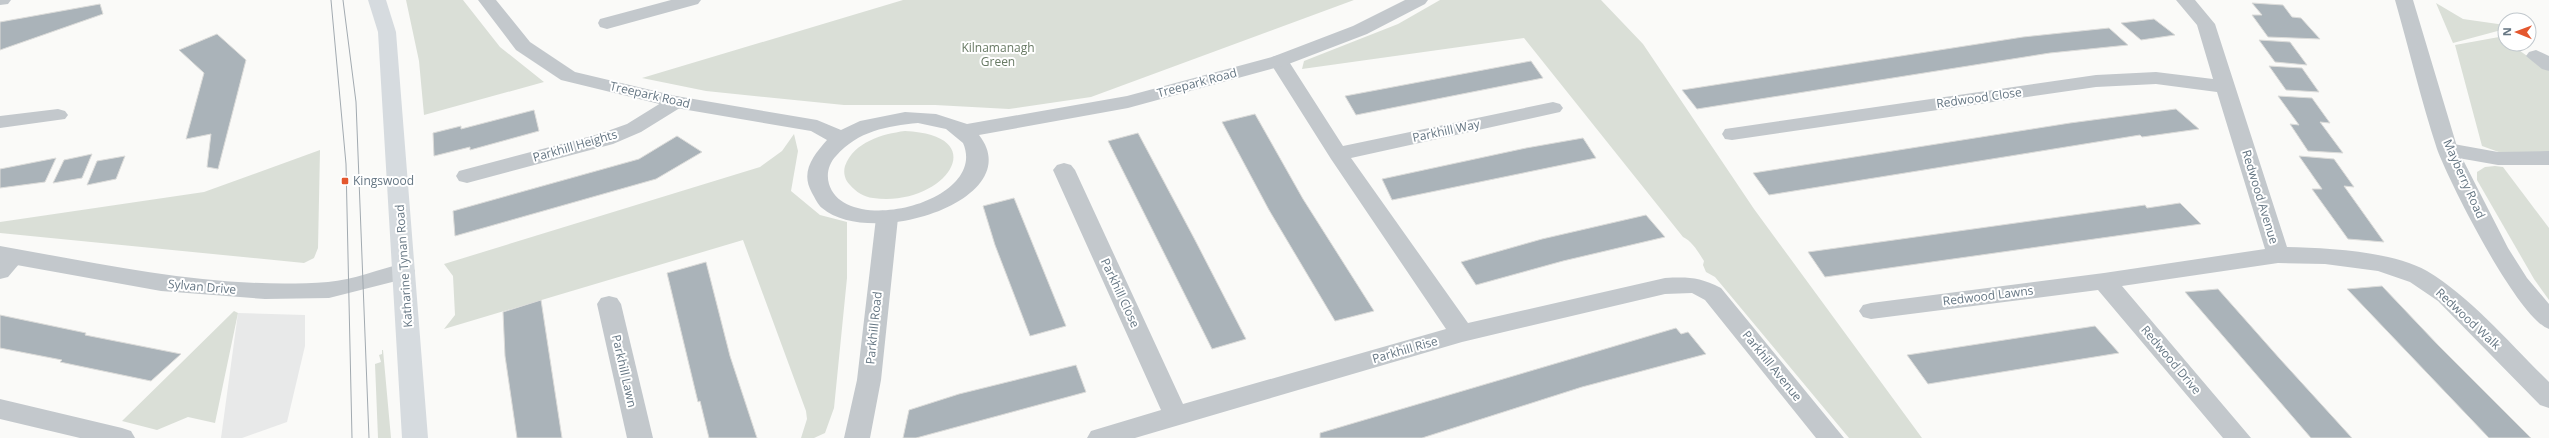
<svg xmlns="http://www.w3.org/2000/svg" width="2549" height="438" font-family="'Open Sans',sans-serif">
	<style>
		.built { fill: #e8e9e9 }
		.green { fill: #dadfd7 }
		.building { fill: #aab3b9; stroke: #dcdcda }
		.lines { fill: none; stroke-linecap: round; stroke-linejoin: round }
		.minor { fill: #c3c8cc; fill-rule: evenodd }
		.tertiary { fill: #c3c8cc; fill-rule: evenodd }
		.secondary { fill: #d6dbdf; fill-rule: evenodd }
		.tram { stroke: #a2aab0; stroke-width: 1 }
		.poi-dot { fill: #e4572e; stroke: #fff; stroke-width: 1.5 }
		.labels { text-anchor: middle; stroke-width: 4; stroke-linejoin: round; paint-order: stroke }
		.park-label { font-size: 12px; fill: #687a64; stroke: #fff }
		.street-label { font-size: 12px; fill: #657683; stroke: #fff }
		.poi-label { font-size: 12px; fill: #657683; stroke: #fff; text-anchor: start }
	</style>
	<rect width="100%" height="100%" fill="#fafaf8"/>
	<path class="built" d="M238 313 305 315V346L287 422 242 438H221Z"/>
	<g class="green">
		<path d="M406 0H463L500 47 544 82 424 115 419 61Z"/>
		<path d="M903 0H1354L1091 97 1009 109 935 105H844L706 91 642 78Z"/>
		<path d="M1440 0H1601L1643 44 1754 209 1922 438H1849L1715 277 1706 272 1703 265 1704 261C1699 253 1692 241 1683 237L1524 38 1302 69 1304 61 1398 24Z"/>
		<path d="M2436 3 2463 19 2505 25V29L2453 43Z"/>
		<path d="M2499 37 2505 41V44H2510L2549 71V152L2507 155 2482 146 2455 45Z"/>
		<path d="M905 131C996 135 944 208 873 198 864 197 856 192 850 185 845 180 843 173 845 166 854 142 882 134 905 131Z"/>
		<path d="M794 134 798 151 791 191 820 215 847 222V278L834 408 825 433 814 438H801L807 419 806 411 743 240 444 329 455 315 453 276 444 264 760 167 782 151Z"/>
		<path d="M320 150 318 248 314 258 304 263 0 233V222L204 192Z"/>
		<path d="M2495 166 2503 167 2549 228V300L2534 279 2477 180V172L2485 167Z"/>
		<path d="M234 311 238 313 215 423 188 417 157 430 122 421Z"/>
		<path d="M382 350H383L391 438H378L375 364 381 362 379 355 382 354Z"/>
	</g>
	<g class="building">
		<path d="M2252 3 2283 5 2292 17 2301 18 2320 39 2268 37 2252 15H2262Z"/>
		<path d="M100 4 103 14 0 50V22Z"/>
		<path d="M2154 19 2175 35 2141 40 2121 23Z"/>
		<path d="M2109 28 2128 45 2050 53 1697 109 1682 90 2023 37Z"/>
		<path d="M217 34 246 60 218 169 207 167 211 134 186 139 204 73 179 50Z"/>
		<path d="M2259 40 2290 42 2307 65 2275 62Z"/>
		<path d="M1531 61 1543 78 1356 115 1345 96Z"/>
		<path d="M2269 66 2302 68 2319 92 2286 90Z"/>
		<path d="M2278 96 2312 98 2330 123 2320 122 2343 153 2308 151 2290 124 2299 125Z"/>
		<path d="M2176 109 2199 129 2142 137 2140 135 1769 195 1753 173 2070 123Z"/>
		<path d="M534 110 539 131 470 150V147L434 156 433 133 461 126V129Z"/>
		<path d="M1255 114 1303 199 1374 311 1335 321 1269 210 1222 122Z"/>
		<path d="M1138 133 1195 240 1246 339 1212 349 1108 141Z"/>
		<path d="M677 136 702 152 656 179 455 236 453 211 639 159Z"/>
		<path d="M1583 138 1596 158 1392 200 1382 179 1526 148Z"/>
		<path d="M92 154 82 178 53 183 64 160Z"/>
		<path d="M125 156 116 179 87 185 97 161Z"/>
		<path d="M2299 156 2334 159 2354 187 2344 186 2384 242 2348 239 2312 189H2322Z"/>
		<path d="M56 158 45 182 0 188V169Z"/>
		<path d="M1014 198 1066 326 1030 336 995 245 983 206Z"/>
		<path d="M2180 203 2201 224 1825 277 1808 252 2145 205 2147 208Z"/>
		<path d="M1646 215 1665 237 1563 261 1476 285 1461 262 1542 239Z"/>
		<path d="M706 262 730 356 757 438H709L700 401 698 402 667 273Z"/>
		<path d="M2382 286 2438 345 2531 438H2489L2347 289Z"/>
		<path d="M2218 289 2280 359 2352 438H2311L2185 292Z"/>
		<path d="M541 300 562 438H517L505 356 503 312Z"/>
		<path d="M0 315 86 333 85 335 181 354 151 381 79 366 60 362 62 360 0 348Z"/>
		<path d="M2095 326 2119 353 1928 384 1907 355Z"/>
		<path d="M1676 328 1681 334 1688 332 1706 354 1582 387 1422 438H1320V433Z"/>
		<path d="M1076 365 1086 392 916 438H903L909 410 959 394Z"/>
	</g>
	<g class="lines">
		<g class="minor">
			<path d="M0 0H11L8 4 0 5Z"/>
			<path d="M671 0H701L698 4 607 29 600 27 598 23 600 19Z"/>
			<path d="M2176 0H2195L2215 24 2287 247C2327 248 2392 251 2427 271 2471 297 2513 347 2549 382V408L2540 405 2438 301 2410 282 2378 271 2325 264 2278 263 2122 286 2251 438H2223L2098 290 1871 319 1863 317 1859 311 1863 305 1871 303 2104 273 2265 249 2217 92 2156 84 2096 87 1732 140 1725 139 1722 134 1725 129 1732 128 2096 75 2156 72 2213 79 2197 25Z"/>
			<path d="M2536 50 2549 56V71L2542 69 2526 56 2529 52Z"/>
			<path d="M1279 55 1286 57 1343 146 1553 102 1560 104 1563 108 1560 112 1351 158 1468 323 1665 278C1689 277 1699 277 1721 288L1844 438H1816L1705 300 1692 293 1665 294 1462 342 1135 438H1087L1091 431 1161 410 1053 170 1057 165 1064 163 1071 165 1075 170 1183 404 1446 329 1331 159 1269 61 1272 57Z"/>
			<path d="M676 96 683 98 686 102 683 106 641 132 613 144 467 183 459 181 456 176 459 171 599 134 627 124 669 98Z"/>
			<path d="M58 109 65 111 68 115 65 119 0 128V116Z"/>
			<path d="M2448 143 2498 152 2549 151V165H2498L2441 155 2438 150 2441 145Z"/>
			<path d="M887 211 895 213 898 218 881 380 870 438H844L857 380 876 218 879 213Z"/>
			<path d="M14 249 22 251 25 257 8 277 0 279V257L6 251Z"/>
			<path d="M609 296 617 298 621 304 653 438H627L597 304 601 298Z"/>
			<path d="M0 399 122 428 131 431 135 438H80L0 419Z"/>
		</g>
		<g class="tertiary">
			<path d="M478 0H496L530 42 575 72 676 96 817 120 841 130 860 121 905 112 936 114 967 124 1127 96 1272 57 1353 26 1405 0H1428L1425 4 1367 34 1286 65 1128 108 979 135C1029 199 872 250 822 208 818 205 815 198 812 193 800 172 813 156 827 140L811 131 676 108 561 80 516 50ZM918 123 946 129 963 143C989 202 845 238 829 184 826 174 829 163 836 156 858 131 887 126 918 123Z"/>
			<path d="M2395 0H2413L2458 150 2508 248 2527 278 2549 304V329C2518 319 2449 182 2437 149 2421 100 2409 49 2395 0Z"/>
			<path d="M0 246C108 265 217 290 328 282 353 280 380 269 404 263L412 265 415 271 412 277 329 298 265 299 161 291 0 262Z"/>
		</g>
		<path class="secondary" d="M368 0H386L396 32 428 438H402L378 32Z"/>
		<g class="tram">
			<path d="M331 0 346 164 352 438"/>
			<path d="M343 0 356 102 369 438"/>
		</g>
	</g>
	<rect class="poi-dot" x="341" y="177" width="8" height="8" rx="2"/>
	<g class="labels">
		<g class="park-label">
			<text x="998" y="52">Kilnamanagh<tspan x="998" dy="14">Green</tspan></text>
		</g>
		<g class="street-label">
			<text transform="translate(1197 83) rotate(-15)" y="4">Treepark Road</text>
			<text transform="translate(650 95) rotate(13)" y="4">Treepark Road</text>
			<text transform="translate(1979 98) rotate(-8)" y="4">Redwood Close</text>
			<text transform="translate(1446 131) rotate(-12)" y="4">Parkhill Way</text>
			<text transform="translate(575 146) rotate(-16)" y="4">Parkhill Heights</text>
			<text transform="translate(2464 179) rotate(66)" y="4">Mayberry Road</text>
			<text transform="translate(2260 197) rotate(73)" y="4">Redwood Avenue</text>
			<text transform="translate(404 266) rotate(-94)" y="4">Katharine Tynan Road</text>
			<text transform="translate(202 287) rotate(5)" y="4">Sylvan Drive</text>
			<text transform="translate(1120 293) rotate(65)" y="4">Parkhill Close</text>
			<text transform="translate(1988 296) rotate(-7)" y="4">Redwood Lawns</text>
			<text transform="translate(2468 319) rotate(43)" y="4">Redwood Walk</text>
			<text transform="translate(874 328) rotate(-84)" y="4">Parkhill Road</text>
			<text transform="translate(1405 350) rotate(-16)" y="4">Parkhill Rise</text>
			<text transform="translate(2171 360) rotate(50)" y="4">Redwood Drive</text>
			<text transform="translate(1772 366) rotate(51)" y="4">Parkhill Avenue</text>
			<text transform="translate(624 371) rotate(77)" y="4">Parkhill Lawn</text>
		</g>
		<g class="poi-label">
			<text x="353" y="185">Kingswood</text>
		</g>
	</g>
	<g transform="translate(2517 32) rotate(271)"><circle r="19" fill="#ffffff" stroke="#c1c8cd"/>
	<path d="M0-3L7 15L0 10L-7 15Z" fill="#e4572e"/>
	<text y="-6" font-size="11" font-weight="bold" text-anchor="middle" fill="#657683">N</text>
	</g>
</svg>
